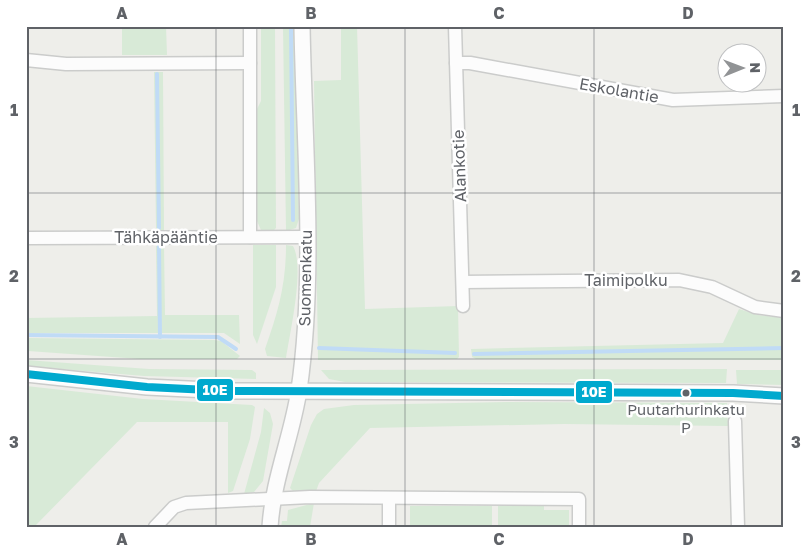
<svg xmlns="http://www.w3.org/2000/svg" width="810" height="553" font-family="'Golos Text',sans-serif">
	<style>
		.green { fill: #d8ead7 }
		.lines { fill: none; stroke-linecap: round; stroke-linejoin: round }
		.stream { stroke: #c0dbf6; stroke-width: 4 }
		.minor-casing { stroke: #cbcccb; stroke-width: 15 }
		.tertiary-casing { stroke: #cbcccb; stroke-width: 18 }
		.minor { stroke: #fcfcfc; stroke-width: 12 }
		.tertiary { stroke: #fcfcfc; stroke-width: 15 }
		.bus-1-casing { stroke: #fff; stroke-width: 11 }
		.bus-1 { stroke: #00a9ce; stroke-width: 8 }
		.grid { fill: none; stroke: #5f6267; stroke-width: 1; stroke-opacity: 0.55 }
		.bus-dot { fill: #5f6267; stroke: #fff; stroke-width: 2 }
		.labels { text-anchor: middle; stroke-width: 5; stroke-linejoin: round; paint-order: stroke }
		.bus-label { font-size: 15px; fill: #5f6267; stroke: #fff }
		.street-label { font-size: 16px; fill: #5f6267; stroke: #fff }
		.line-badge { stroke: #fff; stroke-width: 2 }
		.badge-label { font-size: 14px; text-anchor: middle; font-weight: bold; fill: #fff }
		.neatline { fill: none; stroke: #5f6267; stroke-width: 2 }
		.grid-label { font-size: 16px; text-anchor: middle; font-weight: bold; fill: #5f6267 }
	</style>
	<rect width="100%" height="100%" fill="#eeeeea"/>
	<g class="green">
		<path d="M122 26H166L167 55H122Z"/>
		<path d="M261 26H275L276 228 273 231 261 230 257 221V109L261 101Z"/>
		<path d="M283 26H295L299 219 296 228 286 231Z"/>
		<path d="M341 26H357L365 309 458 306 459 357 457 359 318 360 314 81 341 80Z"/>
		<path d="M154 72H163L164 231 156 230Z"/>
		<path d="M164 245 165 315H239L240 344 224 333H26V318L157 316 156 246Z"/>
		<path d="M253 245H276V287L257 344 253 335Z"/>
		<path d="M286 245 293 246C305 267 290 332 286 358L267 356 265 349C278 312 286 285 286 245Z"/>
		<path d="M739 309 758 315 784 318V360L476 359 472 357 471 349 723 343Z"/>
		<path d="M26 338 214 340 221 341 240 356 237 359H140L28 351Z"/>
		<path d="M26 360 149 369 252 370 256 373V379L144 376 26 366Z"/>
		<path d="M727 369 726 383 345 382 329 379 321 370Z"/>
		<path d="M736 370H784V385L737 384Z"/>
		<path d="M26 386 143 399 252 405 255 407 250 439 233 491 228 493V422H137L34 527H26Z"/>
		<path d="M507 402 727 403 728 426 564 424 370 428 319 483 315 494 295 493 290 488 311 425 317 414 324 409 354 405Z"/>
		<path d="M264 408 270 413 273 424 263 481 254 492 244 494 261 432Z"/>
		<path d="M314 503 310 527H281L282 521H287L288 510Z"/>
		<path d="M544 505V510H569V527H498V506Z"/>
		<rect x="410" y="506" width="82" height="21"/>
	</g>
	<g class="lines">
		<g class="stream">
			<path d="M291 26 293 220"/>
			<path d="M157 74 159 228"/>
			<path d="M159 245 160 337"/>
			<path d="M26 335 218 337 236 349"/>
			<path d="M319 348 455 353"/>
			<path d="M474 354 784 348"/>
		</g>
		<defs>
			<g id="minor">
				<path d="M250 26V237"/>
				<path d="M455 26 463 306"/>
				<path d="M26 60 66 64 250 63"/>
				<path d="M456 63H470L673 100 784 96"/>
				<path d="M26 238 306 237"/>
				<path d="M463 282 679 280 712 287 755 307 784 311"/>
				<path d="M735 421 738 527"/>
				<path d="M155 527 174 507 186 503 310 497 579 499V527"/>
				<path d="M389 527V499"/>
			</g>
			<g id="tertiary">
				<path d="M26 374 147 387 229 391 733 393 784 396"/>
				<path d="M270 527C273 479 292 436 299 390 316 273 304 144 302 26"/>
			</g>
		</defs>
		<use href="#minor" class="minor-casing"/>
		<use href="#tertiary" class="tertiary-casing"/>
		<use href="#minor" class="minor"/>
		<use href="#tertiary" class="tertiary"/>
		<defs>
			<path id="bus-1" d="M26 374 147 387 229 391 733 393 784 396"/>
		</defs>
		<use href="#bus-1" class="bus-1-casing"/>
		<use href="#bus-1" class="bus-1"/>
	</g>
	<path class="grid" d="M216 26V527M405 26V527M594 26V527M26 193H784M26 359H784"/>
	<circle class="bus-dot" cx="686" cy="393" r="4.5"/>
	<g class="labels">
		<g class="bus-label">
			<text x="686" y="415">Puutarhurinkatu<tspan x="686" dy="18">P</tspan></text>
		</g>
		<g class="street-label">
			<text transform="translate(619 90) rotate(10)" y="6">Eskolantie</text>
			<text transform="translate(459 166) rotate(-92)" y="6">Alankotie</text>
			<text x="166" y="243">Tähkäpääntie</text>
			<text transform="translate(305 278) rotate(-89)" y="6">Suomenkatu</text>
			<text x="626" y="286">Taimipolku</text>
		</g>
	</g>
	<g class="line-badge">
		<rect x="196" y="378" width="38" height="24" rx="5" fill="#00a9ce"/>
		<rect x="575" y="380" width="38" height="24" rx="5" fill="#00a9ce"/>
	</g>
	<g class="badge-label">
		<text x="215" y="395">10E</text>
		<text x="594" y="397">10E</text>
	</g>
	<rect width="810" height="553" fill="none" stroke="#ffffff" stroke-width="55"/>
	<g transform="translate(742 68) rotate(89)"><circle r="24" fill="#ffffff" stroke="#bfc0c2"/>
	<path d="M0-4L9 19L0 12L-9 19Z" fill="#919395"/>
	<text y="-8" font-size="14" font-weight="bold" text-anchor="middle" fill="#5f6267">N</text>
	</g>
	<rect x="28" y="28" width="754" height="498" class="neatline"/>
	<g class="grid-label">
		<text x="122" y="19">A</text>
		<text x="311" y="19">B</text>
		<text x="499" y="19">C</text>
		<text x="688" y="19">D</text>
		<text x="14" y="116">1</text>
		<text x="796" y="116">1</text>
		<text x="14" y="282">2</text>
		<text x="796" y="282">2</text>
		<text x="14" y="448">3</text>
		<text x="796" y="448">3</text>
		<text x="122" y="545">A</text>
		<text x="311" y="545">B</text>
		<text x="499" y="545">C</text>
		<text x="688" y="545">D</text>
	</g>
</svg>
